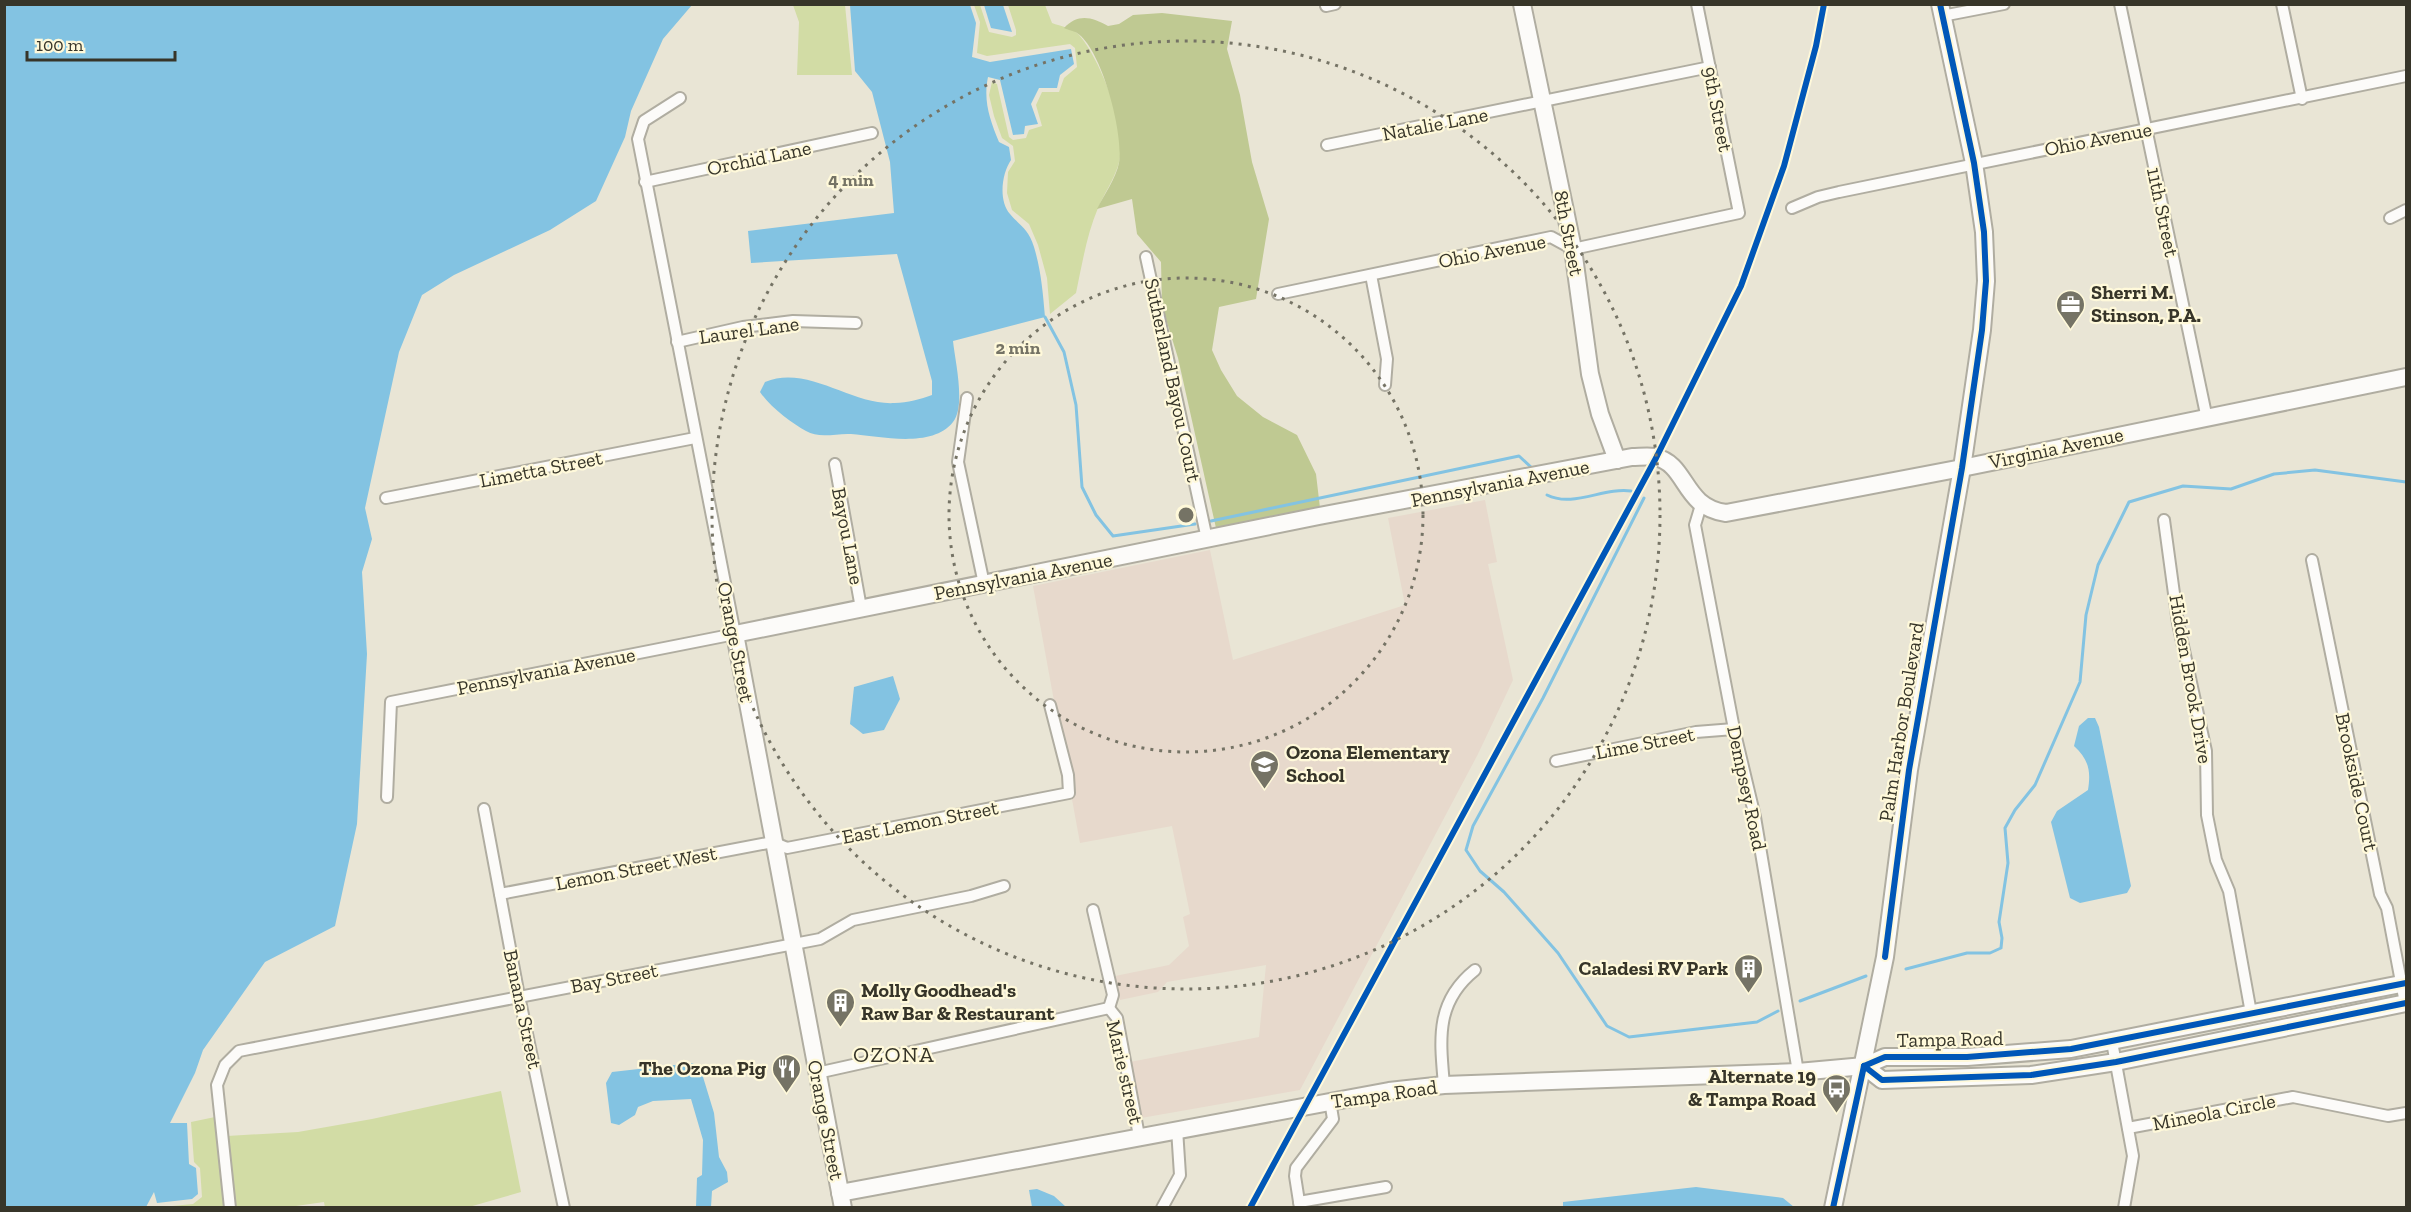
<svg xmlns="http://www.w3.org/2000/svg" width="2411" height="1212" font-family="'Zilla Slab',serif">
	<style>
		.education { fill: #e7d9cc }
		.green { fill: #d2dca5 }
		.forest { fill: #bfc992 }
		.water { fill: #83c3e2 }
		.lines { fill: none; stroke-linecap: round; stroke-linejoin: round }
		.stream { stroke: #83c3e2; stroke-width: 3 }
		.street-casing { stroke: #b0ada1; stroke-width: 14 }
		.secondary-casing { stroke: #b0ada1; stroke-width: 20 }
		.street { stroke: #fcfbf9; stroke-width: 10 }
		.secondary { stroke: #fcfbf9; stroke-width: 16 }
		.cycleway-casing { stroke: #fff9da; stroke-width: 10 }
		.cycleway { stroke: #0057b8; stroke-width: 6 }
		.ring { fill: none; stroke: #757365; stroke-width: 3; stroke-dasharray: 3 6 }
		.labels { text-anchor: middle; stroke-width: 4.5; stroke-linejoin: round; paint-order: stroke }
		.street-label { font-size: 20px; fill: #373529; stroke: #fff9da }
		.poi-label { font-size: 20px; font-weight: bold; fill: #373529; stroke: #fff9da; text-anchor: start }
		.quarter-label { font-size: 22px; letter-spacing: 1.5px; fill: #373529; stroke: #fff9da }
		.centre { fill: #757365; stroke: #fff9da; stroke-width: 3 }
		.ring-label { font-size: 18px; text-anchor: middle; font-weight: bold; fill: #757365; stroke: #fff9da; stroke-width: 4.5; stroke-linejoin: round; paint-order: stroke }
	</style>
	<rect width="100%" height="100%" fill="#e9e5d5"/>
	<path class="education" d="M1485 500 1497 562 1488 564 1513 680 1478 754 1300 1090 1141 1118 1130 1062 1259 1037 1266 965 1167 982 1158 992 1120 1000 1115 976 1169 965 1189 946 1183 917 1190 914 1172 826 1080 843 1033 586 1210 550 1233 660 1405 605 1388 518Z"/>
	<g class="green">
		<path d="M793 5H845L852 75H797L799 22Z"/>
		<path d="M974 5H980L989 32 1012 37 1016 35V30L1008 5H1045L1052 23C1060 26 1075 29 1080 36 1102 63 1129 132 1118 166 1113 181 1104 194 1098 208 1087 234 1082 264 1076 293L1050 314 1047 278 1038 245 1029 224 1012 210 1007 193 1008 172 1015 161 1013 146 1002 138 994 116 989 95 992 82 997 84 1009 137 1013 140 1026 138 1029 130 1042 126 1036 105 1042 92H1059L1064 78 1077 67 1075 48 1070 44 987 56 977 53 980 22Z"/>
		<path d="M501 1091 521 1192 469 1207 325 1208 324 1202 282 1208 235 1207 227 1136 298 1132 372 1119Z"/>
		<path d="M215 1117 225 1207H162L193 1204 202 1197 200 1168 194 1162 191 1122Z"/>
	</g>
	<path class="forest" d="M1162 13 1232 21 1227 49 1240 95 1252 162 1269 219 1256 299 1219 307 1212 350 1221 370 1237 396 1263 417 1297 435 1316 474 1320 508 1216 528 1178 358 1162 306 1161 262 1137 234 1132 199 1097 209C1104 195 1116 178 1119 163 1124 135 1102 49 1077 33 1074 31 1068 30 1064 28 1078 13 1092 17 1108 26L1119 24 1133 15Z"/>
	<g class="water">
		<path d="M5 4 692 5 663 39 631 111 625 137 596 201 550 230 454 275 422 295 399 352 365 508 372 539 362 572 367 654 357 824 335 926 265 962 203 1050 195 1073 170 1123H187L189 1164 196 1168 198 1194 192 1199 157 1203 154 1192 146 1207H5Z"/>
		<path d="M850 5H970L976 23 972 57 990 62 1071 49 1074 64 1060 75 1057 88H1039L1031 104 1038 124 1025 126 1024 134 1013 135 1000 80 988 77C983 101 990 120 999 142L1009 147 1011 160C1002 173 998 200 1010 214 1021 227 1028 228 1034 247 1041 270 1043 293 1045 317L953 341C955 361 966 406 953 422 932 449 879 436 851 434 837 433 819 439 806 431 792 423 771 408 760 392L765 382C808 364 852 406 895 403 907 403 921 399 932 395V381L897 254 751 263 748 231 894 213 890 162 872 92 855 71Z"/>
		<path d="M984 5H1003L1012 32 991 28Z"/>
		<path d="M893 676 900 699 884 730 863 734 850 724 854 687Z"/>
		<path d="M2088 718H2095L2099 727 2131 886 2127 893 2080 903 2070 898 2051 822 2057 811 2088 790C2091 771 2089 760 2074 746L2079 726Z"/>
		<path d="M692 1063 700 1067 714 1113 719 1157 727 1172 728 1182 712 1191 711 1207H696L697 1178 702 1175 703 1140 691 1099 653 1101 638 1107 635 1115 619 1125 611 1123 606 1083 612 1072Z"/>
		<path d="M1696 1187 1783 1198 1794 1207H1563V1202Z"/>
		<path d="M1037 1189 1054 1196 1066 1207H1032L1029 1190Z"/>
	</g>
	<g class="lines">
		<g class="stream">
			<path d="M1045 317 1064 352 1076 405 1082 487 1096 515 1113 536 1195 524"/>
			<path d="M1547 495C1573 508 1604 487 1631 491"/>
			<path d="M1644 498 1543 698 1473 826 1466 850 1480 871 1504 892 1558 953 1607 1026 1629 1037 1757 1022 1778 1011"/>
			<path d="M1211 521 1519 456 1532 468"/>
			<path d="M1906 969 1967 953H1990L2001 948 2002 938 1999 922 2008 863 2005 828 2015 810 2035 785 2080 682 2086 615 2098 565 2129 502 2183 486 2231 489 2274 474 2315 470 2406 482"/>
			<path d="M1800 1001 1866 976"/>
		</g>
		<defs>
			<g id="street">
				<path d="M2120 4 2207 419"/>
				<path d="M2282 4 2302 99"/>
				<path d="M1326 6 1335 4"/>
				<path d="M1942 16 2004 4"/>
				<path d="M1327 145 1710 67"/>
				<path d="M645 182 872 133"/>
				<path d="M1792 208 1818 197 1839 192 2406 76"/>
				<path d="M2390 218 2406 210"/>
				<path d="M1146 257 1207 539"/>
				<path d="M1371 275 1387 359 1385 385"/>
				<path d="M1278 294 1551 237 1573 249 1739 213 1697 4"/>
				<path d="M677 342 743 327 793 321 856 323"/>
				<path d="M967 398 958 462 984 584"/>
				<path d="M835 464 861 608"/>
				<path d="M386 498 695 438"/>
				<path d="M1701 505 1695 525 1734 729 1755 817 1798 1072"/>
				<path d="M2164 520 2178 623 2206 751 2207 815 2216 860 2229 891 2251 1013"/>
				<path d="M2312 560 2380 894 2387 908 2405 1003"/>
				<path d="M1556 761 1696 732 1734 729"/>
				<path d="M387 797 391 702 735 634 638 139 644 121 680 98"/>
				<path d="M484 809 519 996 564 1208"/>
				<path d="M500 894 773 842 787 848 1069 793 1068 775 1050 705"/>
				<path d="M1093 910 1113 995 1109 1008"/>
				<path d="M1109 1008 1117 1018 1139 1136"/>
				<path d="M2112 1042 2133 1156 2124 1208"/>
				<path d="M817 1073 1109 1008"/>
				<path d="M1444 1085C1440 1039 1435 1002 1475 970"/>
				<path d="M2128 1128 2293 1097 2388 1116 2406 1113"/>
				<path d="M1299 1202 1386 1187"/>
				<path d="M230 1208 217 1085 225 1065 239 1051 820 939 853 920 971 896 1004 886"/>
				<path d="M1162 1208 1180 1175 1177 1129"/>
				<path d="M1300 1208 1295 1176 1296 1168 1333 1119 1330 1101"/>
			</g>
			<g id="secondary">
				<path d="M1522 4 1573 249 1590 374 1600 414 1617 460"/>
				<path d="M1864 1066 1882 1080 2031 1075 2116 1062 2406 1003"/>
				<path d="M840 1193 1389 1091 1444 1085 1798 1072 1864 1066 1885 1057H1967L2071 1049 2406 983"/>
				<path d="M843 1208 735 634 1319 516 1632 457C1639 457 1648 456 1655 457 1688 464 1682 507 1726 513L1962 468 2406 377"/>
				<path d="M1833 1208 1885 957 1909 770 1962 468 1982 330 1986 281 1984 232 1974 163 1940 4"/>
			</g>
		</defs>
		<use href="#street" class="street-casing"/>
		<use href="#secondary" class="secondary-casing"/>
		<use href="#street" class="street"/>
		<use href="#secondary" class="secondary"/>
		<defs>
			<g id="cycleway">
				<path d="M1885 957 1909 770 1962 468 1982 330 1986 281 1984 232 1974 163 1940 4"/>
				<path d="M1864 1066 1882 1080 2031 1075 2116 1062 2406 1003"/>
				<path d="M1864 1066 1885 1057H1967L2071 1049 2406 983"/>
				<path d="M1250 1208 1656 458 1741 286 1784 166 1816 46 1824 4"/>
				<path d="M1833 1208 1864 1066"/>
			</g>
		</defs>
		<use href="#cycleway" class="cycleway-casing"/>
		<use href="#cycleway" class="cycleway"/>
	</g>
	<g class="ring">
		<circle cx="1186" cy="515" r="237"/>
		<circle cx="1186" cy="515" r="474"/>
	</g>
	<defs>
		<symbol id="office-pin" viewBox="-11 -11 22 30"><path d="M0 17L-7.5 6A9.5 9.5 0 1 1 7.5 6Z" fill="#757365" stroke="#fff9da"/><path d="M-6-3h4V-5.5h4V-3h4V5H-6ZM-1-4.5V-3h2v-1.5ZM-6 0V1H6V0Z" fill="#fff"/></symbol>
		<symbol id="school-pin" viewBox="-11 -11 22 30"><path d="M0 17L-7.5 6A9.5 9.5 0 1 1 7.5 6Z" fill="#757365" stroke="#fff9da"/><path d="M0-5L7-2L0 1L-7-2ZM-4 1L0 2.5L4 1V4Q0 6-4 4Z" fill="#fff"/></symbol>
		<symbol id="building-pin" viewBox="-11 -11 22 30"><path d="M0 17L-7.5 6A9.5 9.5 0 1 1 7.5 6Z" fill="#757365" stroke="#fff9da"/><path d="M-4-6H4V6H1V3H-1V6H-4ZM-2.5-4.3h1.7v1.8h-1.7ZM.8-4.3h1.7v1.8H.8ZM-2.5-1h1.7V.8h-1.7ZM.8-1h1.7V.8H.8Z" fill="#fff"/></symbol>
		<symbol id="restaurant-pin" viewBox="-11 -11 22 30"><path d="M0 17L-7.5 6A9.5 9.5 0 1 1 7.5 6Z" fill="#757365" stroke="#fff9da"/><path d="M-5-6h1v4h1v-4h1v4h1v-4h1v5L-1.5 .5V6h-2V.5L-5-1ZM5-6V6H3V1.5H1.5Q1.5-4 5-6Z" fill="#fff"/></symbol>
		<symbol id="bus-pin" viewBox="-11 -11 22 30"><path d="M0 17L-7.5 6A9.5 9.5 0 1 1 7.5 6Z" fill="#757365" stroke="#fff9da"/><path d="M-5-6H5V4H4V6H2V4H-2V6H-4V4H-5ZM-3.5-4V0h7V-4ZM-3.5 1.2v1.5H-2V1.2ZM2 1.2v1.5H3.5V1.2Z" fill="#fff"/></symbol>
	</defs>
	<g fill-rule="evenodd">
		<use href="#office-pin" x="2054" y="288" width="33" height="45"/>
		<use href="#school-pin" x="1248" y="748" width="33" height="45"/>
		<use href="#building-pin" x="1732" y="952" width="33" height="45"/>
		<use href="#building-pin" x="824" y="986" width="33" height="45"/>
		<use href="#restaurant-pin" x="770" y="1052" width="33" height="45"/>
		<use href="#bus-pin" x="1820" y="1072" width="33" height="45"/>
	</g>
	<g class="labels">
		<g class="street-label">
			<text transform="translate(1718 109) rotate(79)" y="7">9th Street</text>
			<text transform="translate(1435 124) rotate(-11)" y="7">Natalie Lane</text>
			<text transform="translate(2098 139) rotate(-11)" y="7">Ohio Avenue</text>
			<text transform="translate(759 158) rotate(-12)" y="7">Orchid Lane</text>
			<text transform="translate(2163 212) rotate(78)" y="7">11th Street</text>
			<text transform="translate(1569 233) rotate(79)" y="7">8th Street</text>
			<text transform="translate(1492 251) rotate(-11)" y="7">Ohio Avenue</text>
			<text transform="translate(749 330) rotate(-8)" y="7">Laurel Lane</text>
			<text transform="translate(1173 380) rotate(78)" y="7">Sutherland Bayou Court</text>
			<text transform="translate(2056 448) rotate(-12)" y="7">Virginia Avenue</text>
			<text transform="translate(541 469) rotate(-11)" y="7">Limetta Street</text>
			<text transform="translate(1500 483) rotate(-11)" y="7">Pennsylvania Avenue</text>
			<text transform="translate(848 536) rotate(79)" y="7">Bayou Lane</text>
			<text transform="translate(1023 576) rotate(-11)" y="7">Pennsylvania Avenue</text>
			<text transform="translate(736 642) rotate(79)" y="7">Orange Street</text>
			<text transform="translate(546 671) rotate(-11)" y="7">Pennsylvania Avenue</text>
			<text transform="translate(2191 679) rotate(80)" y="7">Hidden Brook Drive</text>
			<text transform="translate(1901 722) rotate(-81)" y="7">Palm Harbor Boulevard</text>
			<text transform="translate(1645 743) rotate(-11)" y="7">Lime Street</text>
			<text transform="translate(2357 782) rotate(78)" y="7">Brookside Court</text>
			<text transform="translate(1747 788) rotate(78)" y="7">Dempsey Road</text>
			<text transform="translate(920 822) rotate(-11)" y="7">East Lemon Street</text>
			<text transform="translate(636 868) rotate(-11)" y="7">Lemon Street West</text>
			<text transform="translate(614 978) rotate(-11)" y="7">Bay Street</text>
			<text transform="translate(523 1009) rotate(78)" y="7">Banana Street</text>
			<text transform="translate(1950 1039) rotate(-1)" y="7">Tampa Road</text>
			<text transform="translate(1125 1072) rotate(77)" y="7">Marie street</text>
			<text transform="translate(1384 1094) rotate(-8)" y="7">Tampa Road</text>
			<text transform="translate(2214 1112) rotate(-11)" y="7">Mineola Circle</text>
			<text transform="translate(826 1120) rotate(79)" y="7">Orange Street</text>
		</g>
		<g class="poi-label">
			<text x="2091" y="299">Sherri M.<tspan x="2091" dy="23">Stinson, P.A.</tspan></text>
			<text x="1286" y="759">Ozona Elementary<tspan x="1286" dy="23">School</tspan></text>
			<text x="1728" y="975" text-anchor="end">Caladesi RV Park</text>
			<text x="861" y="997">Molly Goodhead's<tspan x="861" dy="23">Raw Bar &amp; Restaurant</tspan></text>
			<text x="766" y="1075" text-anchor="end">The Ozona Pig</text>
			<text x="1816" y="1083" text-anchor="end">Alternate 19<tspan x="1816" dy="23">&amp; Tampa Road</tspan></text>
		</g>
		<g class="quarter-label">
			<text x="894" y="1062">OZONA</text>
		</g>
	</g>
	<circle cx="1186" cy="515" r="9" class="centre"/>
	<g class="ring-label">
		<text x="851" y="186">4 min</text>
		<text x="1018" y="354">2 min</text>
	</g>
	<rect width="2411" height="1212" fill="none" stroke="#373529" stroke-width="12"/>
	<path d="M27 51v9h148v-9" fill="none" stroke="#373529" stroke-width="3"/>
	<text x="36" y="51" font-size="18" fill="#373529" stroke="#fff9da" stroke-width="4.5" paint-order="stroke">100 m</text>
</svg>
